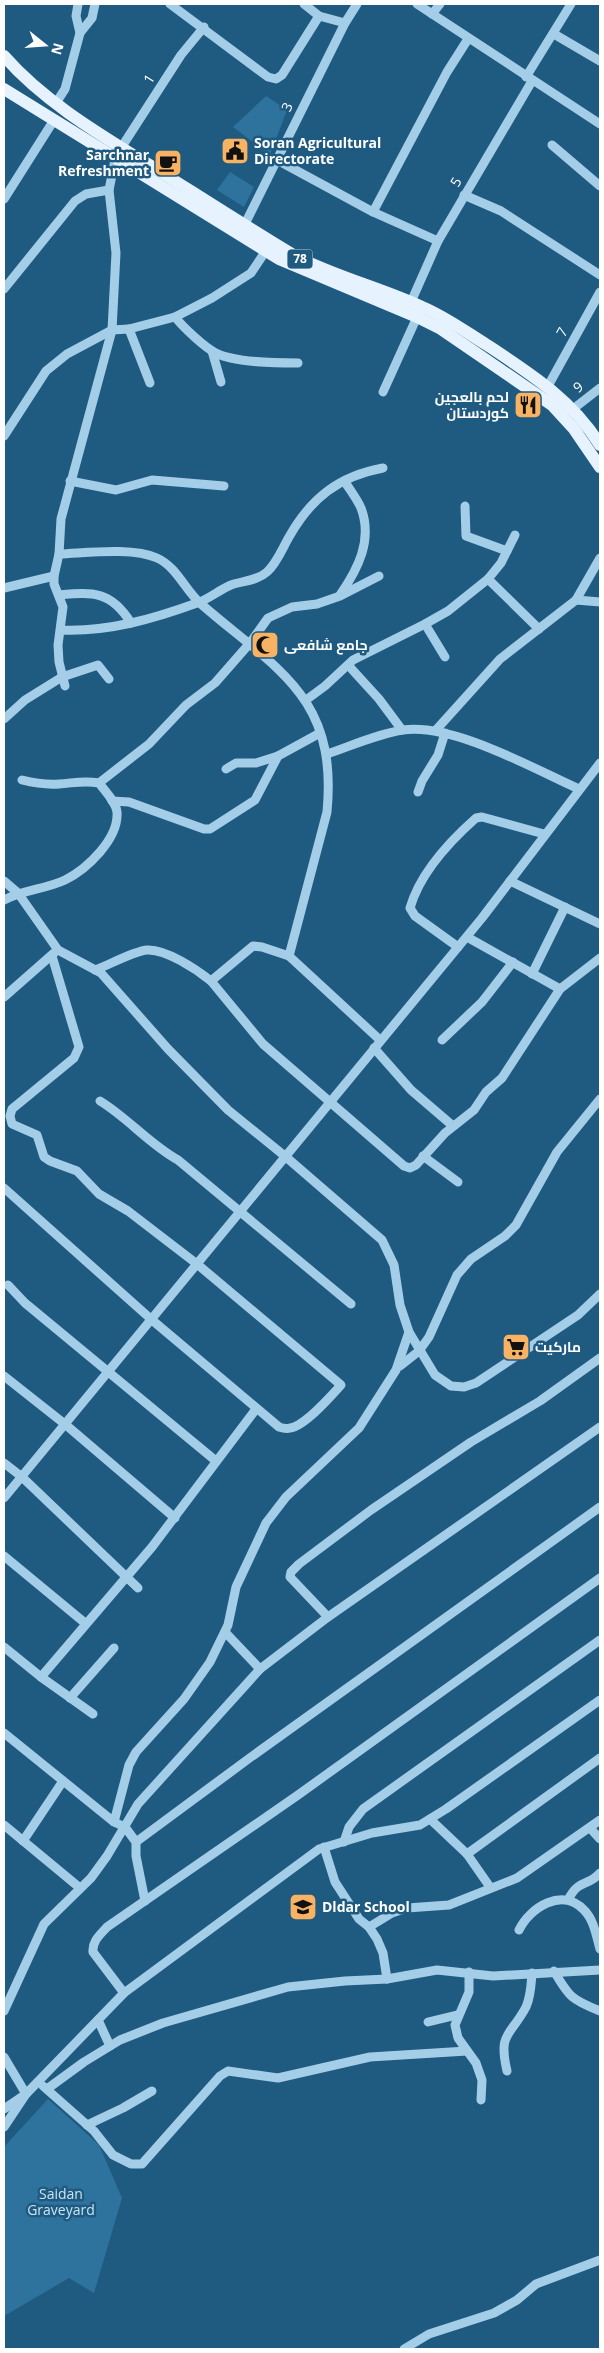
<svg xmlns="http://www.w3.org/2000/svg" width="604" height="2353" font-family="'Open Sans',Cairo,sans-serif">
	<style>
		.green { fill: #2e739d }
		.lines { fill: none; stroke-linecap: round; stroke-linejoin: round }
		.minor { stroke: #a4cee8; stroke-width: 9 }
		.major { stroke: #e6f3fe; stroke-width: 12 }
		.labels { text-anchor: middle; stroke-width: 5; stroke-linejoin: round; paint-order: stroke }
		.shield { fill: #1f5a80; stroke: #bcced9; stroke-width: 1 }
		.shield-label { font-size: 12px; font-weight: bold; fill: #fff }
		.street-label { font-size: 14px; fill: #fff; stroke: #1f5a80 }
		.poi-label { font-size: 14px; font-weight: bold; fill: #fff; stroke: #1f5a80; text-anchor: start }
		.park-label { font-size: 14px; fill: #c8e5f6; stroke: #1f5a80 }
	</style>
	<rect width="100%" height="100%" fill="#1f5a80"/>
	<g class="green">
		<path d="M266 96 287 110 270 155 233 127Z"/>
		<path d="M230 172 254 187 244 207 217 190Z"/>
		<path d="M48 2099 99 2145 122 2198 94 2293 69 2278 4 2316V2147Z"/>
	</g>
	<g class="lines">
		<g class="minor">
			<path d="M170 4 268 77 276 79 282 75 319 16"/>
			<path d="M304 4 319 16 345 23"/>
			<path d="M417 4 600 124"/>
			<path d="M432 14 440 4"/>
			<path d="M80 33 92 18 95 4"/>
			<path d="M554 34 600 61"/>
			<path d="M526 77 571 4"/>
			<path d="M56 103 65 89 80 33 76 16 78 4"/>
			<path d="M552 145 600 186"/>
			<path d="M121 148 181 55 204 27"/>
			<path d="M277 160 373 212 438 241"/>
			<path d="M464 195 501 211 600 275"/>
			<path d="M4 199 54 120"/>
			<path d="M373 212 447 72 468 39"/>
			<path d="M245 224 345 23 357 4"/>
			<path d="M4 289 75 201 86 194 109 190"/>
			<path d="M411 302 438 241 532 81"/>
			<path d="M175 317C183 327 205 348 216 353 235 363 277 363 298 363"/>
			<path d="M129 329 150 383"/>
			<path d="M212 351 221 382"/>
			<path d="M548 386 600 292"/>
			<path d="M383 392 417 317"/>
			<path d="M573 409 600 388"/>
			<path d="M4 436 46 371 67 354 112 330 129 329 175 317 212 298 251 273 269 246"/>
			<path d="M70 481 116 490 152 480 224 486"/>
			<path d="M465 506 466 536 507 551"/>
			<path d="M59 554C87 553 132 547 157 558 177 567 185 590 201 604 277 670 338 696 327 812L289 956 380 1040"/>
			<path d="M488 579 539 629"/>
			<path d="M4 588 54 576"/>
			<path d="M59 595C94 592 111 591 131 623"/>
			<path d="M340 595C358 569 373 540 361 508 357 499 350 490 345 482"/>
			<path d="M576 600 600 602"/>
			<path d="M425 624 445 657"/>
			<path d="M61 630C108 632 153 619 197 603 209 599 219 590 231 585 242 581 257 581 267 572 277 563 282 549 289 537 311 498 339 476 383 468"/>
			<path d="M348 665 379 699 402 730"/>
			<path d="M65 686 59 662 58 645 63 607 54 584V576L59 554 61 519 112 330 116 253 109 190 115 160"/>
			<path d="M306 700 325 686 353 660 425 624 448 611 488 579 501 563 515 535"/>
			<path d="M4 719 25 700 62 677 98 665 109 679"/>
			<path d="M436 730 500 659 576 600 600 558"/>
			<path d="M327 754C351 746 377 734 403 730 453 723 532 768 579 789"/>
			<path d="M226 769 236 763H256L278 756"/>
			<path d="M99 783 149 744 186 705 215 683 250 643 268 618 292 607 317 604 340 596 379 576"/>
			<path d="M418 792 422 781 438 755 445 733"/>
			<path d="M112 801 129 802 204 829H210L255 800 278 756 320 733"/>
			<path d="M4 881 18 893 58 950 101 973 168 1049 228 1110 286 1157 382 1240 394 1265 400 1305 409 1332 435 1375 451 1386 464 1387 476 1383 578 1315 600 1294"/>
			<path d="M510 881 600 924"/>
			<path d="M4 900C23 890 46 889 65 880 87 869 119 839 117 812 116 802 105 791 99 783 84 780 74 783 59 784 46 785 34 783 22 780"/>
			<path d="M467 937 560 989"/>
			<path d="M458 947 415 916 410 908C420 873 450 841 476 818L482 817 544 834"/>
			<path d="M95 970C109 965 134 951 147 950 166 949 196 969 211 981L263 1044 404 1166 410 1168 416 1165 445 1133 474 1110 486 1092 502 1078 560 989 600 958"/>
			<path d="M532 974 565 907"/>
			<path d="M211 981 253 946 262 947 289 956"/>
			<path d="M4 997 54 953"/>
			<path d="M442 1040 482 1002 513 962"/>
			<path d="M374 1048 411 1090 453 1126"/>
			<path d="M100 1101C128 1118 149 1144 178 1160L351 1304"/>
			<path d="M423 1156 458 1182"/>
			<path d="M4 1188 152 1320 279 1427C282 1428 287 1429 290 1428 305 1426 331 1396 341 1385L197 1264 128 1211 99 1194 77 1171 50 1161 44 1157 37 1135 12 1124 10 1116 12 1109 74 1058 79 1047 52 956"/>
			<path d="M8 1285 25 1303 216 1461"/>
			<path d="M400 1366 419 1351 429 1337 457 1275 471 1259 505 1236 516 1225 557 1152 600 1099"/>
			<path d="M4 1376 66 1425 175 1518"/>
			<path d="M4 1463 22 1477 138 1588"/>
			<path d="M4 1498 482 918 600 763"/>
			<path d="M4 1556 85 1623"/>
			<path d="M328 1617 290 1577 291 1572 299 1564 371 1510 471 1442 540 1401 600 1358"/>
			<path d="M225 1632 260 1669"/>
			<path d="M4 1647 41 1677 93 1714"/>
			<path d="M41 1677 152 1547 256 1409"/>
			<path d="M70 1698 114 1648"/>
			<path d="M4 1733 114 1822 125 1827 136 1842V1856L145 1901"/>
			<path d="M430 1819 467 1854 490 1887"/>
			<path d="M114 1822 129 1765 136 1752 184 1699 210 1662 228 1625 236 1587 266 1523 286 1497 359 1428 396 1370 409 1332"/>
			<path d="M4 1825 80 1888"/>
			<path d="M590 1828 600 1839"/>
			<path d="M23 1841 63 1781"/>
			<path d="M136 1842 251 1757 600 1507"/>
			<path d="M344 1842 349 1827 363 1809 600 1640"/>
			<path d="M324 1847 335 1882 359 1919 369 1927 377 1939 383 1953 387 1979"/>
			<path d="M467 1854 600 1758"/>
			<path d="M568 1900C579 1878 588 1887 600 1873"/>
			<path d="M369 1927 392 1913 407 1908 449 1905 517 1878 600 1820"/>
			<path d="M519 1930C530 1907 563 1887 584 1910 594 1920 596 1935 600 1949"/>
			<path d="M554 1971C569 1997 572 2000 600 2011"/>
			<path d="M469 1972V1992L455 2025 458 2038 476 2063 482 2080 481 2100"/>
			<path d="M124 1993 93 1952C92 1941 100 1935 107 1927L298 1795 600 1578"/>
			<path d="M4 2011 44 1924 91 1878 107 1856 138 1804 260 1669 328 1617 600 1427"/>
			<path d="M98 2020 110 2046"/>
			<path d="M428 2022 457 2015"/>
			<path d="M4 2057 26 2094 4 2109"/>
			<path d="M507 2071C498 2032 510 2037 526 2007 531 1996 531 1985 532 1973"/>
			<path d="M43 2086 94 2131 113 2155 131 2164H142L220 2076 228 2071 278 2078 370 2057 467 2051"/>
			<path d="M47 2089 84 2062 120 2040 163 2023 288 1987 345 1981 387 1979 437 1970 493 1976 600 1970"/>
			<path d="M87 2125 123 2108 152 2091"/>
			<path d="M4 2127 26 2094 124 1993 319 1849 372 1833 420 1825 446 1809 600 1700"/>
			<path d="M404 2349 429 2334 494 2313 517 2300 536 2284 600 2260"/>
		</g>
		<g class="major">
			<path d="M4 56C46 104 106 138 159 171 205 200 250 229 295 256 336 277 381 288 422 307 446 317 466 332 487 345 531 374 572 400 600 445"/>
			<path d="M4 89 279 259 417 317 441 329 552 405 574 429 600 467"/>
		</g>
	</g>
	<defs>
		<symbol id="civic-square" viewBox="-11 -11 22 22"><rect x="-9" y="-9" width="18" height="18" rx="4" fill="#f7b363" stroke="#1f5a80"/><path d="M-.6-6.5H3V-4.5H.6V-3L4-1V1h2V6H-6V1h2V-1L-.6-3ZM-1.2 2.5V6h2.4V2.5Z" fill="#111"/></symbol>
		<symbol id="cafe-square" viewBox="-11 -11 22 22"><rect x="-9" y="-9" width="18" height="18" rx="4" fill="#f7b363" stroke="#1f5a80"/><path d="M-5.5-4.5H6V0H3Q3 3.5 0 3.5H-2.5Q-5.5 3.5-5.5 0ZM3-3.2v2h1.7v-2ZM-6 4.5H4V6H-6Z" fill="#111"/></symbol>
		<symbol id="restaurant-square" viewBox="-11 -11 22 22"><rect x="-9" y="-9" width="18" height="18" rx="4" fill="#f7b363" stroke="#1f5a80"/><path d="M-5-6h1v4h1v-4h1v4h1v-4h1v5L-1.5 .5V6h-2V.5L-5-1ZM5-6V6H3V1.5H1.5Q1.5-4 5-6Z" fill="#111"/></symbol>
		<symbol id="mosque-square" viewBox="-11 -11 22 22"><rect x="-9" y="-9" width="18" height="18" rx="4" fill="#f7b363" stroke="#1f5a80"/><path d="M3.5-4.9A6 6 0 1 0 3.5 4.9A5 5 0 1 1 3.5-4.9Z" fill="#111"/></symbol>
		<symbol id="supermarket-square" viewBox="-11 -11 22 22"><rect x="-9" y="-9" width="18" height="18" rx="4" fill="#f7b363" stroke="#1f5a80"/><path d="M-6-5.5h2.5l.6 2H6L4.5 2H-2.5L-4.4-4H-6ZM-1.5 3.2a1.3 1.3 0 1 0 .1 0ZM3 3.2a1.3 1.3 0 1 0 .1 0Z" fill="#111"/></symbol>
		<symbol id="school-square" viewBox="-11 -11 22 22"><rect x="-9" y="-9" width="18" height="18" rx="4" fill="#f7b363" stroke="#1f5a80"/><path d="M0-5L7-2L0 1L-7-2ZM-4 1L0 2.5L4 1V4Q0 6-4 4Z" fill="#111"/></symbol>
	</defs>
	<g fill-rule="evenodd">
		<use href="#civic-square" x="219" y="135" width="32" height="32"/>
		<use href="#cafe-square" x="152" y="147" width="32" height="32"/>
		<use href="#restaurant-square" x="512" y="389" width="32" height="32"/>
		<use href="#mosque-square" x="249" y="629" width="32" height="32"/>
		<use href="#supermarket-square" x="500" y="1331" width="32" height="32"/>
		<use href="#school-square" x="287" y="1891" width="32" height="32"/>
	</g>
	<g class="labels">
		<rect class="shield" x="287.5" y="249.5" width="25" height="19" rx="4"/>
		<g class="shield-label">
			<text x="300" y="263">78</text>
		</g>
		<g class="street-label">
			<text transform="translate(149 79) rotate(-57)" y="5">1</text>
			<text transform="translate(287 107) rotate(-64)" y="5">3</text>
			<text transform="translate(456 182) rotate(-58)" y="5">5</text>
			<text transform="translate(562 332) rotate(-61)" y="5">7</text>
			<text transform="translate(578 387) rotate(-38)" y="5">9</text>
		</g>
		<g class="poi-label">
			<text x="254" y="148">Soran Agricultural<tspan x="254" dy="16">Directorate</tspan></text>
			<text x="149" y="160" text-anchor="end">Sarchnar<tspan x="149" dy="16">Refreshment</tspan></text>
			<text x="509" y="402" text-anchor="end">لحم بالعجین<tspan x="509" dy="16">کوردستان</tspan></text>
			<text x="284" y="650">جامع شافعی</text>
			<text x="535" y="1352">ماركيت</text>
			<text x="322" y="1912">Dldar School</text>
		</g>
		<g class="park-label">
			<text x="61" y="2199">Saidan<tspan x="61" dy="16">Graveyard</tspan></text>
		</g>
	</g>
	<rect width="604" height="2353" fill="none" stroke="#ffffff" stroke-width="10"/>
	<g transform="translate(45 45) rotate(107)" stroke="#1f5a80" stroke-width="4" paint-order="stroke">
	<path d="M0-4L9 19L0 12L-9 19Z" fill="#ffffff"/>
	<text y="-8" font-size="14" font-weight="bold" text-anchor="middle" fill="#ffffff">N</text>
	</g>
</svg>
